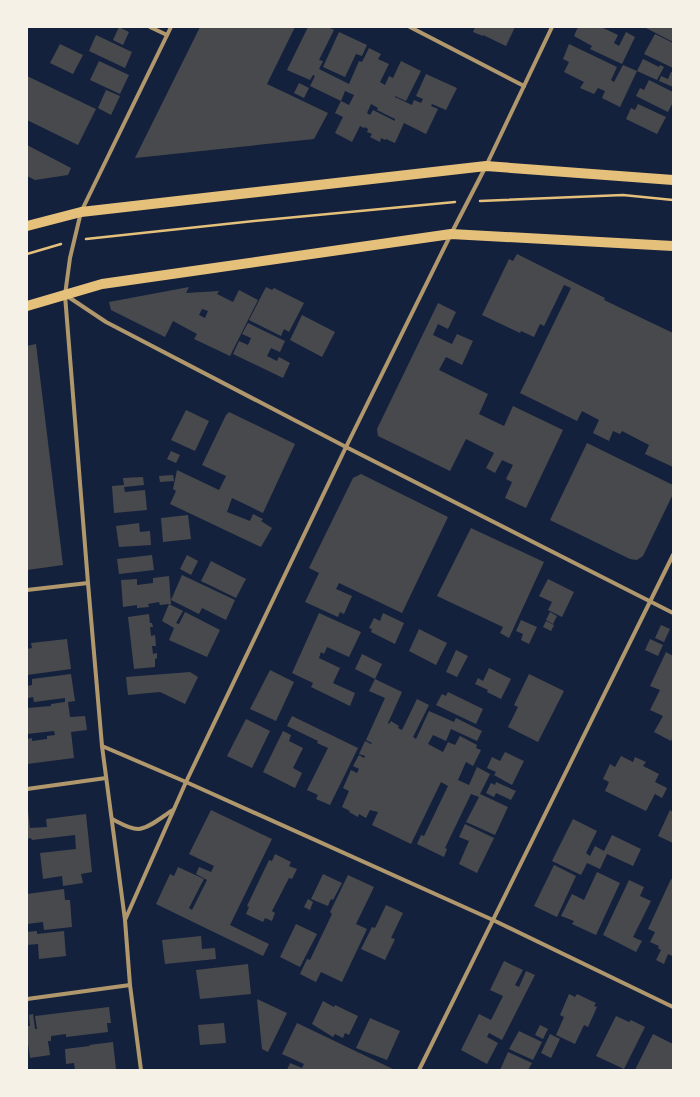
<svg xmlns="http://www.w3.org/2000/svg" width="700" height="1097" font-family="Spectral,serif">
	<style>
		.building { fill: #48494c; fill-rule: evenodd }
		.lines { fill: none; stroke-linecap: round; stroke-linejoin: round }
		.path { stroke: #e5c07b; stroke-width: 2.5 }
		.minor { stroke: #b1986c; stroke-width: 4 }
		.primary { stroke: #e5c07b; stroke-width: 10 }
	</style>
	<rect width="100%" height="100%" fill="#14213d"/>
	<g class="building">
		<path d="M119 27 129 32 123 45 113 40Z"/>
		<path d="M200 27H295L267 84 328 113 314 139 135 158Z"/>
		<path d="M308 27H314L316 28 317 27H328L334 30 319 60 323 61 319 69 349 84 359 61 362 62 369 48 381 54 378 59 389 64 380 82 385 85 389 76 393 78 401 61 421 71 406 101 395 96V97L412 105 414 100 421 103 423 99 416 96 426 74 457 88 446 110 432 104 431 106 438 109 426 134 404 123 395 143 386 139 385 140 381 138 380 142 370 137 372 134 367 132 368 129 365 127 364 128 360 126 352 142 335 133 343 117 335 113 341 101 349 105 354 95 345 91 341 101 310 86 315 76 313 75 310 80 287 70ZM371 104 378 108 377 110 395 119V121L373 110 370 115 367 113Z"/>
		<path d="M475 27H515L506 46 483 35V36L473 32Z"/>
		<path d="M578 27H601L618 35 614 43 619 46 626 32 635 37 622 64 590 49 592 46 574 36Z"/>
		<path d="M644 27H673V42Z"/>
		<path d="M339 32 367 45 362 56 356 54 345 77 323 67Z"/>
		<path d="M655 34 673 43V68L644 54Z"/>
		<path d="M96 35 132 52 125 68 89 51Z"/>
		<path d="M60 44 83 55 73 74 50 63Z"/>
		<path d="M569 44 617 67 611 80 614 82 623 65 637 71 643 59 659 67 660 65 664 67 657 80 637 71 620 107 602 98 605 91 598 88 594 94 580 88 584 82 564 72 569 62 563 59Z"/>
		<path d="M99 61 129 75 120 94 90 80Z"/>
		<path d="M671 72H673V87L659 81 661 76 668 79Z"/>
		<path d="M27 76 96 109 78 145 27 120Z"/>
		<path d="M649 80 673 92V102L668 112 636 96 640 88 644 90Z"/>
		<path d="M299 83 309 88 304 98 294 93Z"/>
		<path d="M106 90 120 96 111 115 98 108Z"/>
		<path d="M638 104 666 117 657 134 626 119 631 108 635 110Z"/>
		<path d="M27 145 71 168 68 175 35 180 27 176Z"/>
		<path d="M517 254 605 298 604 300 673 333V467L645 454 649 445 622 431 620 434 613 431 609 441 593 433 599 420 582 411 577 421 520 393 571 288 564 285 544 326 540 324 534 337 521 331 520 333 482 315 509 259 513 261Z"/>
		<path d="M189 287 186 293 219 291 217 294 233 302 239 290 258 300 230 356 194 339 197 334 173 321 165 337 111 310 109 302ZM202 309 208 311 205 318 199 315Z"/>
		<path d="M266 287 272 290 274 288 304 303 289 332 284 329 281 336 249 320Z"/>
		<path d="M438 303 456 312 448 329 438 324 433 335 452 344 457 334 473 341 462 365 446 357 439 370 488 394 479 414 504 426 513 406 563 430 526 508 505 498 512 482 506 479 513 465 502 460 495 473 486 468 494 453 466 439 450 471 378 436 377 429Z"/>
		<path d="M302 315 335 332 322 357 290 340Z"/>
		<path d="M248 323 285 341 280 352 271 348 267 356 277 361 279 357 290 363 283 378 233 354 239 341 248 345 251 338 242 334Z"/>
		<path d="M36 344 63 565 27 570V346Z"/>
		<path d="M186 410 209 421 195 451 171 440Z"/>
		<path d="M229 412 295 444 263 513 232 498 227 512 250 521 253 514 263 519 261 521 272 528 261 547 170 504 176 491 173 489 177 470 219 490 226 476 202 465 226 415Z"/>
		<path d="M587 443 673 485V494L643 556 637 560 630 559 550 520Z"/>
		<path d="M171 451 180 455 176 463 167 459Z"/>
		<path d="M361 474 448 517 402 613 339 583 336 589 352 596 344 614 340 612 338 617 305 602 319 573 309 568 353 478Z"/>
		<path d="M173 475 174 481 160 482 159 476Z"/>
		<path d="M143 477 144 485 124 487 125 492 145 490 147 510 114 513 112 486 124 485 123 478Z"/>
		<path d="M188 515 191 539 163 542 161 518Z"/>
		<path d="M139 523 140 532 150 531 151 545 119 547 116 526Z"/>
		<path d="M471 528 544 562 509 638 500 633 503 627 437 596Z"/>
		<path d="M152 555 154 570 119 574 117 559Z"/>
		<path d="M187 555 198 561 191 575 180 569Z"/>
		<path d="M211 561 246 579 236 598 201 581Z"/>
		<path d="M182 575 235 600 226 620 202 608 199 614 171 600Z"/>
		<path d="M169 576 171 604H169L183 611 176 623 179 624 185 612 220 630 207 657 169 640 174 628 162 621 169 604 160 605 159 602 148 604 149 607 137 608V605L123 607 121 580 137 579V585L153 583V578Z"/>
		<path d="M548 579 574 592 562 617 548 610 552 602 539 596Z"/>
		<path d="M550 612 557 616 553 624 546 620Z"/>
		<path d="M319 613 361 632 349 657 327 647 324 654 321 652 319 658 340 668 333 683 355 693 350 706 311 687 313 683 292 673Z"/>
		<path d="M383 613 404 623 395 644 371 632 372 629 369 628 374 618 380 621Z"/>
		<path d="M149 614 150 623H152L153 627H150L151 636 155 635 156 646H152L153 654 157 653V658L155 659V667L134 669 128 617Z"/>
		<path d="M521 620 537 627 529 644 521 640 523 634 516 631Z"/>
		<path d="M546 621 554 625 551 631 543 627Z"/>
		<path d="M661 625 670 629 664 642 655 638Z"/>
		<path d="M419 629 447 643 436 665 409 651Z"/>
		<path d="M67 639 71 669 27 675V649L32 648 31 643Z"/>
		<path d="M650 639 663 645 658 656 645 650Z"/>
		<path d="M456 650 468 656 457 677 446 672Z"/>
		<path d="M666 652 673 656V736L671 741 654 732 663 716 650 710 660 690 650 686Z"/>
		<path d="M362 654 382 664 375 679 355 669Z"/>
		<path d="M489 668 511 679 501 699 487 692 488 690 475 684 478 678 483 681Z"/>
		<path d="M270 670 294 682 276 721 250 709Z"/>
		<path d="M190 672 198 677 185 704 160 692 128 695 126 677Z"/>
		<path d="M71 674 75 701 68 702 70 717 85 716 87 730 71 732 74 758 27 764V739L32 738V741L47 739V736L55 735 54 731 27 734V708L51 706V704L65 702V698L34 702 33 697 28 698 27 686 32 685V679Z"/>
		<path d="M529 674 564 691 538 742 508 727 518 707 514 705Z"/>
		<path d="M375 679 402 692 388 723 389 724 391 721 399 726 398 728 402 730 417 699 429 705 413 737 416 739 429 711 454 722 456 718 482 731 477 741 451 729 446 741 433 735 428 744 443 752 448 742 455 745 460 736 477 745 476 748 481 750 473 766 466 762 458 780 469 785 477 767 490 774 480 794 508 807 495 835 466 822 479 797 471 794 445 848 447 849 444 857 417 844 421 835 424 836 448 786 441 782 411 844 372 825 378 812 370 810 366 818 359 814 358 817 349 812 350 811 342 807 349 791 343 788 351 770 357 773 359 769 353 766 359 755 364 758 365 756 359 754 365 741 371 744 372 743 366 740 385 698 369 691Z"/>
		<path d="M448 692 483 709 476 724 436 705 442 694 446 696Z"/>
		<path d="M292 716 358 748 330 805 316 799 318 795 307 790 328 748 317 743 318 741 287 726Z"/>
		<path d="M246 719 270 731 252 768 227 756Z"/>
		<path d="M283 731 291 735 289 741 303 748 293 768 302 773 295 788 263 772Z"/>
		<path d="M505 752 524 761 512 785 494 775 496 772 487 768 492 757 500 761Z"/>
		<path d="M621 756 633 762 635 757 646 762 643 766 659 774 655 782 667 788 662 798 655 794 646 811 605 791 609 782 603 779 610 764 615 767Z"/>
		<path d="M496 782 516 791 511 800 496 793 494 797 486 793 491 783 495 785Z"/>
		<path d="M27 810H28L30 828 47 827 46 819 86 814 92 872 81 874 83 883 63 886 62 876 43 879 40 853 76 849 75 835 32 840 31 838 27 839Z"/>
		<path d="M211 810 272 839 230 925 269 944 263 956 156 904 170 874 174 876 178 867 204 879 189 908 192 910 207 880 196 874 199 867 211 872 214 866 189 854Z"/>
		<path d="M670 810 673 812V843L658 836Z"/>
		<path d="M573 819 597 831 586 853 590 856 595 846 604 851 612 835 641 849 633 866 607 854 600 869 587 863 581 875 552 861Z"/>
		<path d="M465 824 494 838 477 873 459 864 469 841 459 837Z"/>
		<path d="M275 854 291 862 289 866 297 869 292 879 289 878 272 911 275 913 272 921 265 918 263 922 246 914 249 907 247 906 269 860 272 861Z"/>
		<path d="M554 865 576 876 557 917 534 906Z"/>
		<path d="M597 872 620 883 596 935 572 924 574 921 561 916 572 894 584 900Z"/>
		<path d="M323 874 342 883 333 900 331 899 328 906 311 899Z"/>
		<path d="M348 875 374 887 356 924 367 929 342 982 321 972 316 982 300 974 307 959 310 960 332 914 330 912Z"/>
		<path d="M671 879 673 880V953L672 956 668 954 664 964 656 960 661 950 658 948 659 946 650 942 655 932 648 929Z"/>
		<path d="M629 880 644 887 640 896 651 901 633 937 642 941 636 952 603 935Z"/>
		<path d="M64 889 65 900H70L72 927 44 930 43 922 27 924V894Z"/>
		<path d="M308 899 313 902 310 910 304 907Z"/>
		<path d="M386 905 403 913 391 938 395 939 385 960 361 949 372 927 375 928Z"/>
		<path d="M296 924 317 934 300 967 280 957Z"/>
		<path d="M37 931V934L64 931 66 956 39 959 38 944 27 945V932Z"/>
		<path d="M201 936 202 949 215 948 216 959 165 964 162 940Z"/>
		<path d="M504 961 523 970 515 985 519 987 526 971 535 975 502 1040 489 1033 487 1037 498 1043 487 1064 461 1050 479 1014 491 1020 503 996 490 990Z"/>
		<path d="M248 964 251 994 200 999 196 970Z"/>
		<path d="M569 994 575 997 577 994 596 1003 594 1006 597 1007 588 1027 584 1025 575 1044 556 1035 564 1017 560 1015Z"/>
		<path d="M257 999 287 1013 268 1052 262 1049Z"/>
		<path d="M323 1001 334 1007 335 1005 358 1016 349 1035 345 1033 343 1038 335 1034 333 1037 312 1024Z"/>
		<path d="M109 1007 111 1023H107L108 1032 66 1037V1034L51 1036V1041H48L50 1055 30 1058 28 1043H27V1026H30L29 1015 33 1014 35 1029H37L35 1016Z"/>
		<path d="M616 1016 629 1022 631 1020 645 1027 624 1069 596 1056Z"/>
		<path d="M370 1018 400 1031 387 1060 356 1048Z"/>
		<path d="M224 1023 226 1043 200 1045 198 1025Z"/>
		<path d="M297 1023 395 1070H287L290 1063 302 1068 304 1064 282 1054Z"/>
		<path d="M540 1025 548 1029 543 1039 535 1035Z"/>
		<path d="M519 1031 542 1042 533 1060 509 1049Z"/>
		<path d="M550 1034 560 1039 551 1058 541 1053Z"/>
		<path d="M653 1034 673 1044V1070H635Z"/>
		<path d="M113 1042 116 1069 75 1070 74 1063 66 1064 65 1049 90 1046 89 1045Z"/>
		<path d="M508 1052 532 1063 528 1070H500Z"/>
	</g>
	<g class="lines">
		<g class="path">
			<path d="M480 201 623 195 673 200"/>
			<path d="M86 239 254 221 455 202"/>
			<path d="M27 254 61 244"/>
		</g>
		<g class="minor">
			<path d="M150 27 167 35"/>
			<path d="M410 27 524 86"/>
			<path d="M67 296 106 322 346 447 673 613"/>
			<path d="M27 590 88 583"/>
			<path d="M102 746 186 782 493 920 673 1007"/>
			<path d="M27 789 106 778"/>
			<path d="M112 819C120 823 129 829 138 829 149 829 164 815 173 810"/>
			<path d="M125 920 186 782 346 447 451 234 486 166 552 27"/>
			<path d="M27 999 130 985"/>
			<path d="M141 1070 130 985 125 920 102 746 88 583 65 295 70 258 81 212 171 27"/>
			<path d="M419 1070 673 555"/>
		</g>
		<g class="primary">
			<path d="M27 226 81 212 486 166 673 180"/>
			<path d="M27 306 102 284 451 234 673 246"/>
		</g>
	</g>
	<rect width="700" height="1097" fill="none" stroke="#f6f1e7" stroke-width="56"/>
</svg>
